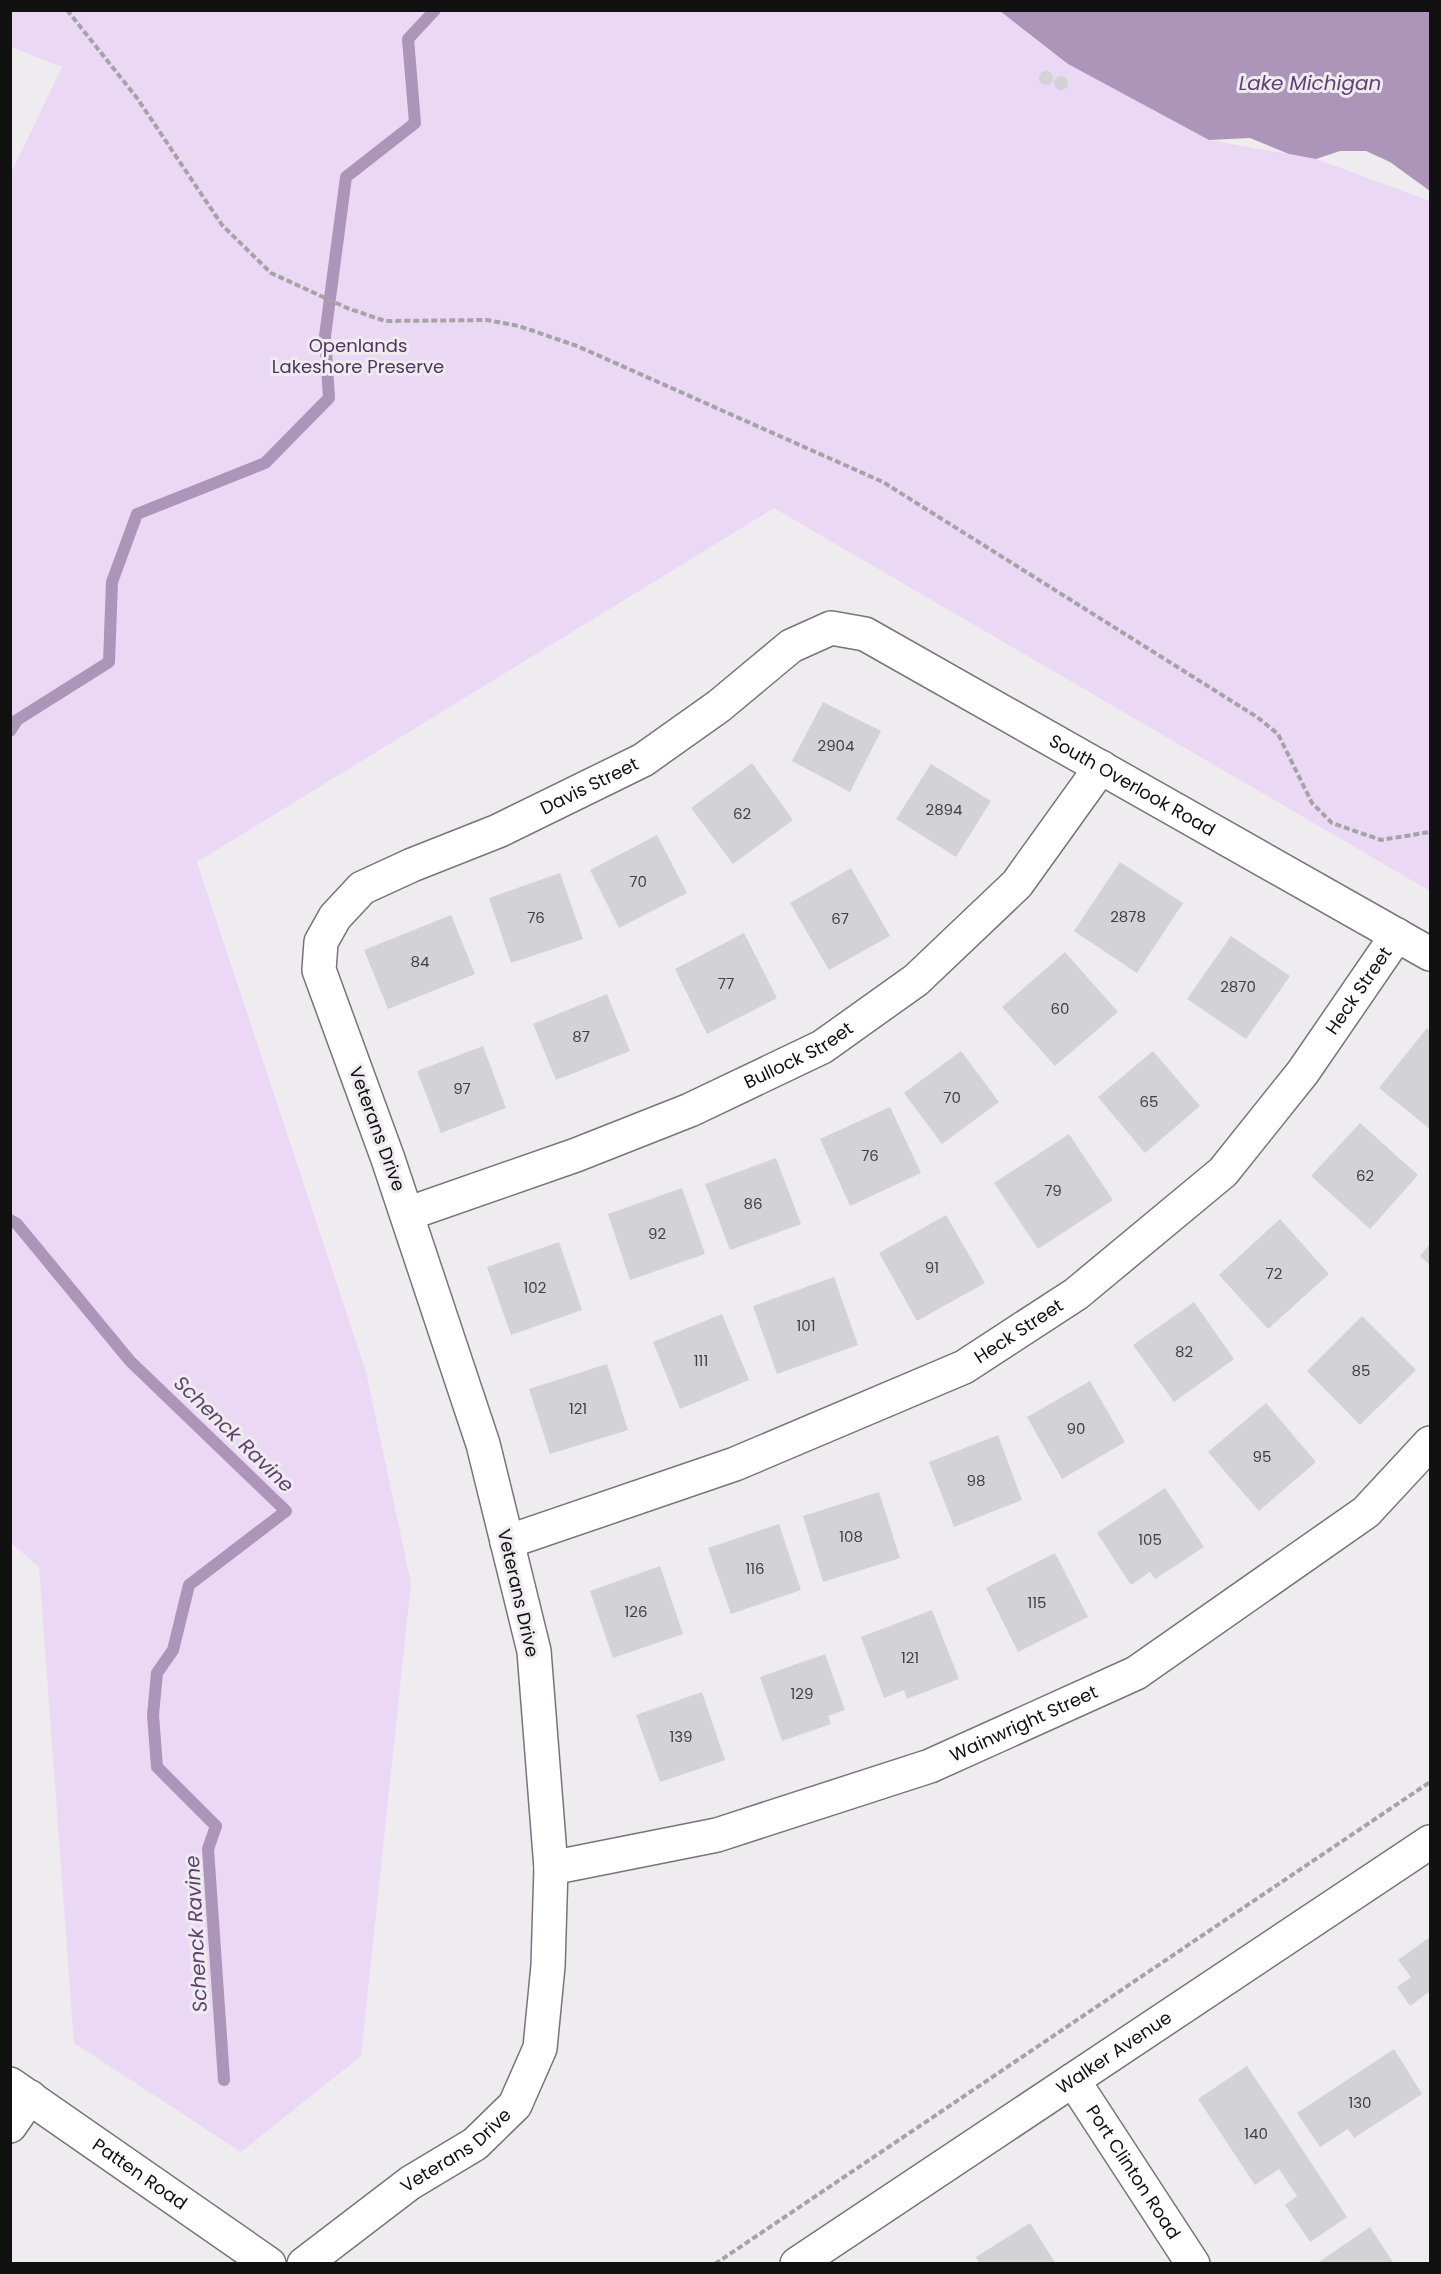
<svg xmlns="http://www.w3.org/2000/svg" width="1441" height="2274" font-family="Poppins,sans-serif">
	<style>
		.green { fill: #ead8f5 }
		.water { fill: #ac95b8 }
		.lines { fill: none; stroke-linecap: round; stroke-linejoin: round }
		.stream { stroke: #ac95b8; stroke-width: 12 }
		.building { fill: #d3d2d4 }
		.street-casing { stroke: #767577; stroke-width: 36 }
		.secondary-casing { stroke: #767577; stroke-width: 36 }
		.path { stroke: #a4a3a5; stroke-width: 4; stroke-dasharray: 6 3; stroke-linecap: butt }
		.street { stroke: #fff; stroke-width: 33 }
		.secondary { stroke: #fff; stroke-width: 33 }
		.labels { text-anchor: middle; stroke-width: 6; stroke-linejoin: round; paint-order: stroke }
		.number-label { font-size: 15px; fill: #424142 }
		.park-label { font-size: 18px; fill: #523362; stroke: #eeecef }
		.street-label { font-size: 18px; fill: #111112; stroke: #eeecef }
		.water-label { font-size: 20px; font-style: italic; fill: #614172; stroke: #eeecef }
	</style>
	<rect width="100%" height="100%" fill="#eeecef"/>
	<path class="green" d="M1001 10 1068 64 1209 140 1316 159 1430 201V891L774 508 197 862 366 1372 411 1583 361 2056 241 2152 74 2043 39 1567 11 1543 10 175 62 67 11 47V11Z"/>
	<path class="water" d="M1000 11H1430V191L1390 162 1366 151H1340L1316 159 1289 154 1250 138 1209 140 1068 64Z"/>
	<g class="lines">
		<g class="stream">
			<path d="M10 731 17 720 109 662 112 582 137 514 265 463 329 398 325 336 346 177 415 123 408 39 435 10"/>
			<path d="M10 1220 17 1224 130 1361 286 1511 189 1585 173 1650 157 1673 153 1715 157 1767 216 1826 208 1849 224 2080"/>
		</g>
	</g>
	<g class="building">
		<circle cx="1046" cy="78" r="7"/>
		<circle cx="1061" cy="83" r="7"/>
		<path d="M823 702 881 731 850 792 792 761Z"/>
		<path d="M752 763 793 820 733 864 691 808Z"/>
		<path d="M931 764 991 801 956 857 896 819Z"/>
		<path d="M657 835 687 893 619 928 590 870Z"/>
		<path d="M1120 862 1183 903 1137 973 1074 931Z"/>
		<path d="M851 868 890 936 829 970 790 903Z"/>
		<path d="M560 873 583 939 511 963 489 898Z"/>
		<path d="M451 915 475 974 388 1009 364 950Z"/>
		<path d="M744 933 777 998 707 1034 675 969Z"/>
		<path d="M1231 936 1290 976 1246 1039 1187 999Z"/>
		<path d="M1065 952 1118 1012 1055 1066 1002 1007Z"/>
		<path d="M607 994 630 1051 556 1080 533 1024Z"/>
		<path d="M1427 1028 1430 1031V1129L1379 1088Z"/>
		<path d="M483 1046 506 1108 441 1133 417 1071Z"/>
		<path d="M961 1051 999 1102 942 1144 904 1093Z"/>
		<path d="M1153 1051 1200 1106 1145 1153 1098 1097Z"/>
		<path d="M890 1107 921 1173 850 1206 820 1139Z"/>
		<path d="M1360 1123 1418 1175 1370 1229 1311 1176Z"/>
		<path d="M1069 1134 1113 1200 1038 1249 994 1183Z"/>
		<path d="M776 1158 801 1224 730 1250 705 1184Z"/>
		<path d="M682 1188 705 1254 630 1280 608 1214Z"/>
		<path d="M946 1215 985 1283 917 1321 879 1253Z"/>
		<path d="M1280 1219 1329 1274 1268 1329 1219 1275Z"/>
		<path d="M559 1242 582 1310 511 1335 487 1267Z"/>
		<path d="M1430 1244V1265L1420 1256Z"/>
		<path d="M834 1277 858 1345 777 1374 753 1306Z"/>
		<path d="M1194 1302 1234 1359 1174 1402 1133 1345Z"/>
		<path d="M722 1314 749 1380 680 1409 653 1342Z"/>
		<path d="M1362 1316 1416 1370 1360 1425 1307 1371Z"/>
		<path d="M607 1364 628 1430 550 1454 529 1389Z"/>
		<path d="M1090 1381 1125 1442 1062 1479 1027 1417Z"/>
		<path d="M1266 1403 1316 1462 1259 1511 1208 1452Z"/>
		<path d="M998 1435 1022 1500 954 1527 929 1462Z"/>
		<path d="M1165 1488 1204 1547 1155 1579 1150 1572 1131 1585 1097 1533Z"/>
		<path d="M879 1492 900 1558 823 1582 803 1516Z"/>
		<path d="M779 1524 801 1590 731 1614 708 1548Z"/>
		<path d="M1055 1553 1088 1617 1018 1652 986 1588Z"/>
		<path d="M660 1566 683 1634 613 1658 590 1591Z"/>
		<path d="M932 1610 959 1679 907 1699 904 1690 884 1698 861 1637Z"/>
		<path d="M825 1654 845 1710 828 1716 831 1724 782 1741 760 1677Z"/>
		<path d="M702 1692 725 1760 660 1782 636 1715Z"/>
		<path d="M1430 1937V1991L1410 2006 1397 1987 1411 1977 1398 1960Z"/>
		<path d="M1394 2049 1422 2094 1354 2138 1348 2129 1320 2147 1297 2113Z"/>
		<path d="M1247 2066 1347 2217 1310 2242 1285 2205 1297 2196 1279 2169 1255 2185 1198 2099Z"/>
		<path d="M1030 2223 1056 2264H980L976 2257Z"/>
		<path d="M1370 2227 1394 2264H1316Z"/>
	</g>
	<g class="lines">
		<defs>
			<g id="street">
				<path id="s1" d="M407 1214 576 1155 690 1110 822 1047 916 980 1017 884 1101 767"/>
				<path id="s2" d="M507 1542 735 1464 964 1367 1076 1294 1223 1172 1303 1072 1397 935"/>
				<path id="s3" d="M551 1868 717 1835 930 1766 1136 1673 1366 1512 1430 1443"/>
				<path id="s4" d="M1073 2080 1193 2264"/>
				<path d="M10 2126 30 2097"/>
				<path id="s5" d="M304 2264 410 2183 475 2144 515 2105 540 2048 548 1966 551 1868 534 1651 483 1444 388 1159 319 970 321 942 335 917 362 888 412 865 498 831 643 760 719 706 791 646 831 628 865 634 1430 954"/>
			</g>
			<g id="secondary">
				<path id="s6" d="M10 2084 269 2264"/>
				<path id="s7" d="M797 2264 1430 1842"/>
			</g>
		</defs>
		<use href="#street" class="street-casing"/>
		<use href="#secondary" class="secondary-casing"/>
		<g class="path">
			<path d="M67 10 137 98 222 225 271 273 347 308 385 321 487 320 519 326 577 346 883 482 1257 717 1278 734 1312 803 1332 823 1381 840 1430 832"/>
			<path d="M715 2264 1430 1782"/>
		</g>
		<use href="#street" class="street"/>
		<use href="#secondary" class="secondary"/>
	</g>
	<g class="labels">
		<g class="number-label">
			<text x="836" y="751">2904</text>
			<text x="944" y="815">2894</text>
			<text x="742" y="819">62</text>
			<text x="638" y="887">70</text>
			<text x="1128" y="922">2878</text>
			<text x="536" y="923">76</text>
			<text x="840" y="924">67</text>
			<text x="420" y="967">84</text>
			<text x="726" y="989">77</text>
			<text x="1238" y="992">2870</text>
			<text x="1060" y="1014">60</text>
			<text x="581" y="1042">87</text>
			<text x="462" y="1094">97</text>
			<text x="952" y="1103">70</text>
			<text x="1149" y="1107">65</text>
			<text x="870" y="1161">76</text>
			<text x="1365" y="1181">62</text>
			<text x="1053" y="1196">79</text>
			<text x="753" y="1209">86</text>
			<text x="657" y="1239">92</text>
			<text x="932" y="1273">91</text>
			<text x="1274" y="1279">72</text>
			<text x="535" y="1293">102</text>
			<text x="806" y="1331">101</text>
			<text x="1184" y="1357">82</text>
			<text x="701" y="1366">111</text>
			<text x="1361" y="1376">85</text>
			<text x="578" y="1414">121</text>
			<text x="1076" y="1434">90</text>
			<text x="1262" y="1462">95</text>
			<text x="976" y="1486">98</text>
			<text x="851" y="1542">108</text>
			<text x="1150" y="1545">105</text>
			<text x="755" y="1574">116</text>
			<text x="1037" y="1608">115</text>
			<text x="636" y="1617">126</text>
			<text x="910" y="1663">121</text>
			<text x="802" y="1699">129</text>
			<text x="681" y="1742">139</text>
			<text x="1360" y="2108">130</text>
			<text x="1256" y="2139">140</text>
		</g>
		<g class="park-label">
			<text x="358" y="352">Openlands<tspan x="358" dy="21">Lakeshore Preserve</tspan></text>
		</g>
		<g class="street-label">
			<text dy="6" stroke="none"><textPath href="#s5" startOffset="2418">South Overlook Road</textPath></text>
			<text dy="6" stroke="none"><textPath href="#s5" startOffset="1786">Davis Street</textPath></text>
			<text dy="6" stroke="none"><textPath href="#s2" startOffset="1041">Heck Street</textPath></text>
			<text dy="6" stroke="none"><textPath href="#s1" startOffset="423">Bullock Street</textPath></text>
			<text transform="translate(377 1129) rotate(70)" y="6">Veterans Drive</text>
			<text dy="6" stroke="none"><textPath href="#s2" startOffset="555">Heck Street</textPath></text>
			<text transform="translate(518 1593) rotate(77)" y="6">Veterans Drive</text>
			<text dy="6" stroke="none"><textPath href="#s3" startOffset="496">Wainwright Street</textPath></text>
			<text dy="6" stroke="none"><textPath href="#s7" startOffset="381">Walker Avenue</textPath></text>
			<text dy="6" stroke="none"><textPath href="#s5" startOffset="190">Veterans Drive</textPath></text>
			<text dy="6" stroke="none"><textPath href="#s4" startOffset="110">Port Clinton Road</textPath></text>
			<text dy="6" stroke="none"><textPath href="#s6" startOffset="158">Patten Road</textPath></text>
		</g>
		<g class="water-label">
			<text x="1310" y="90">Lake Michigan</text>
			<text transform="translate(234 1434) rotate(44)" y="7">Schenck Ravine</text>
			<text transform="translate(196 1934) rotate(-93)" y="7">Schenck Ravine</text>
		</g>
	</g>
	<rect width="1441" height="2274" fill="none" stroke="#111112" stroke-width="24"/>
</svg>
